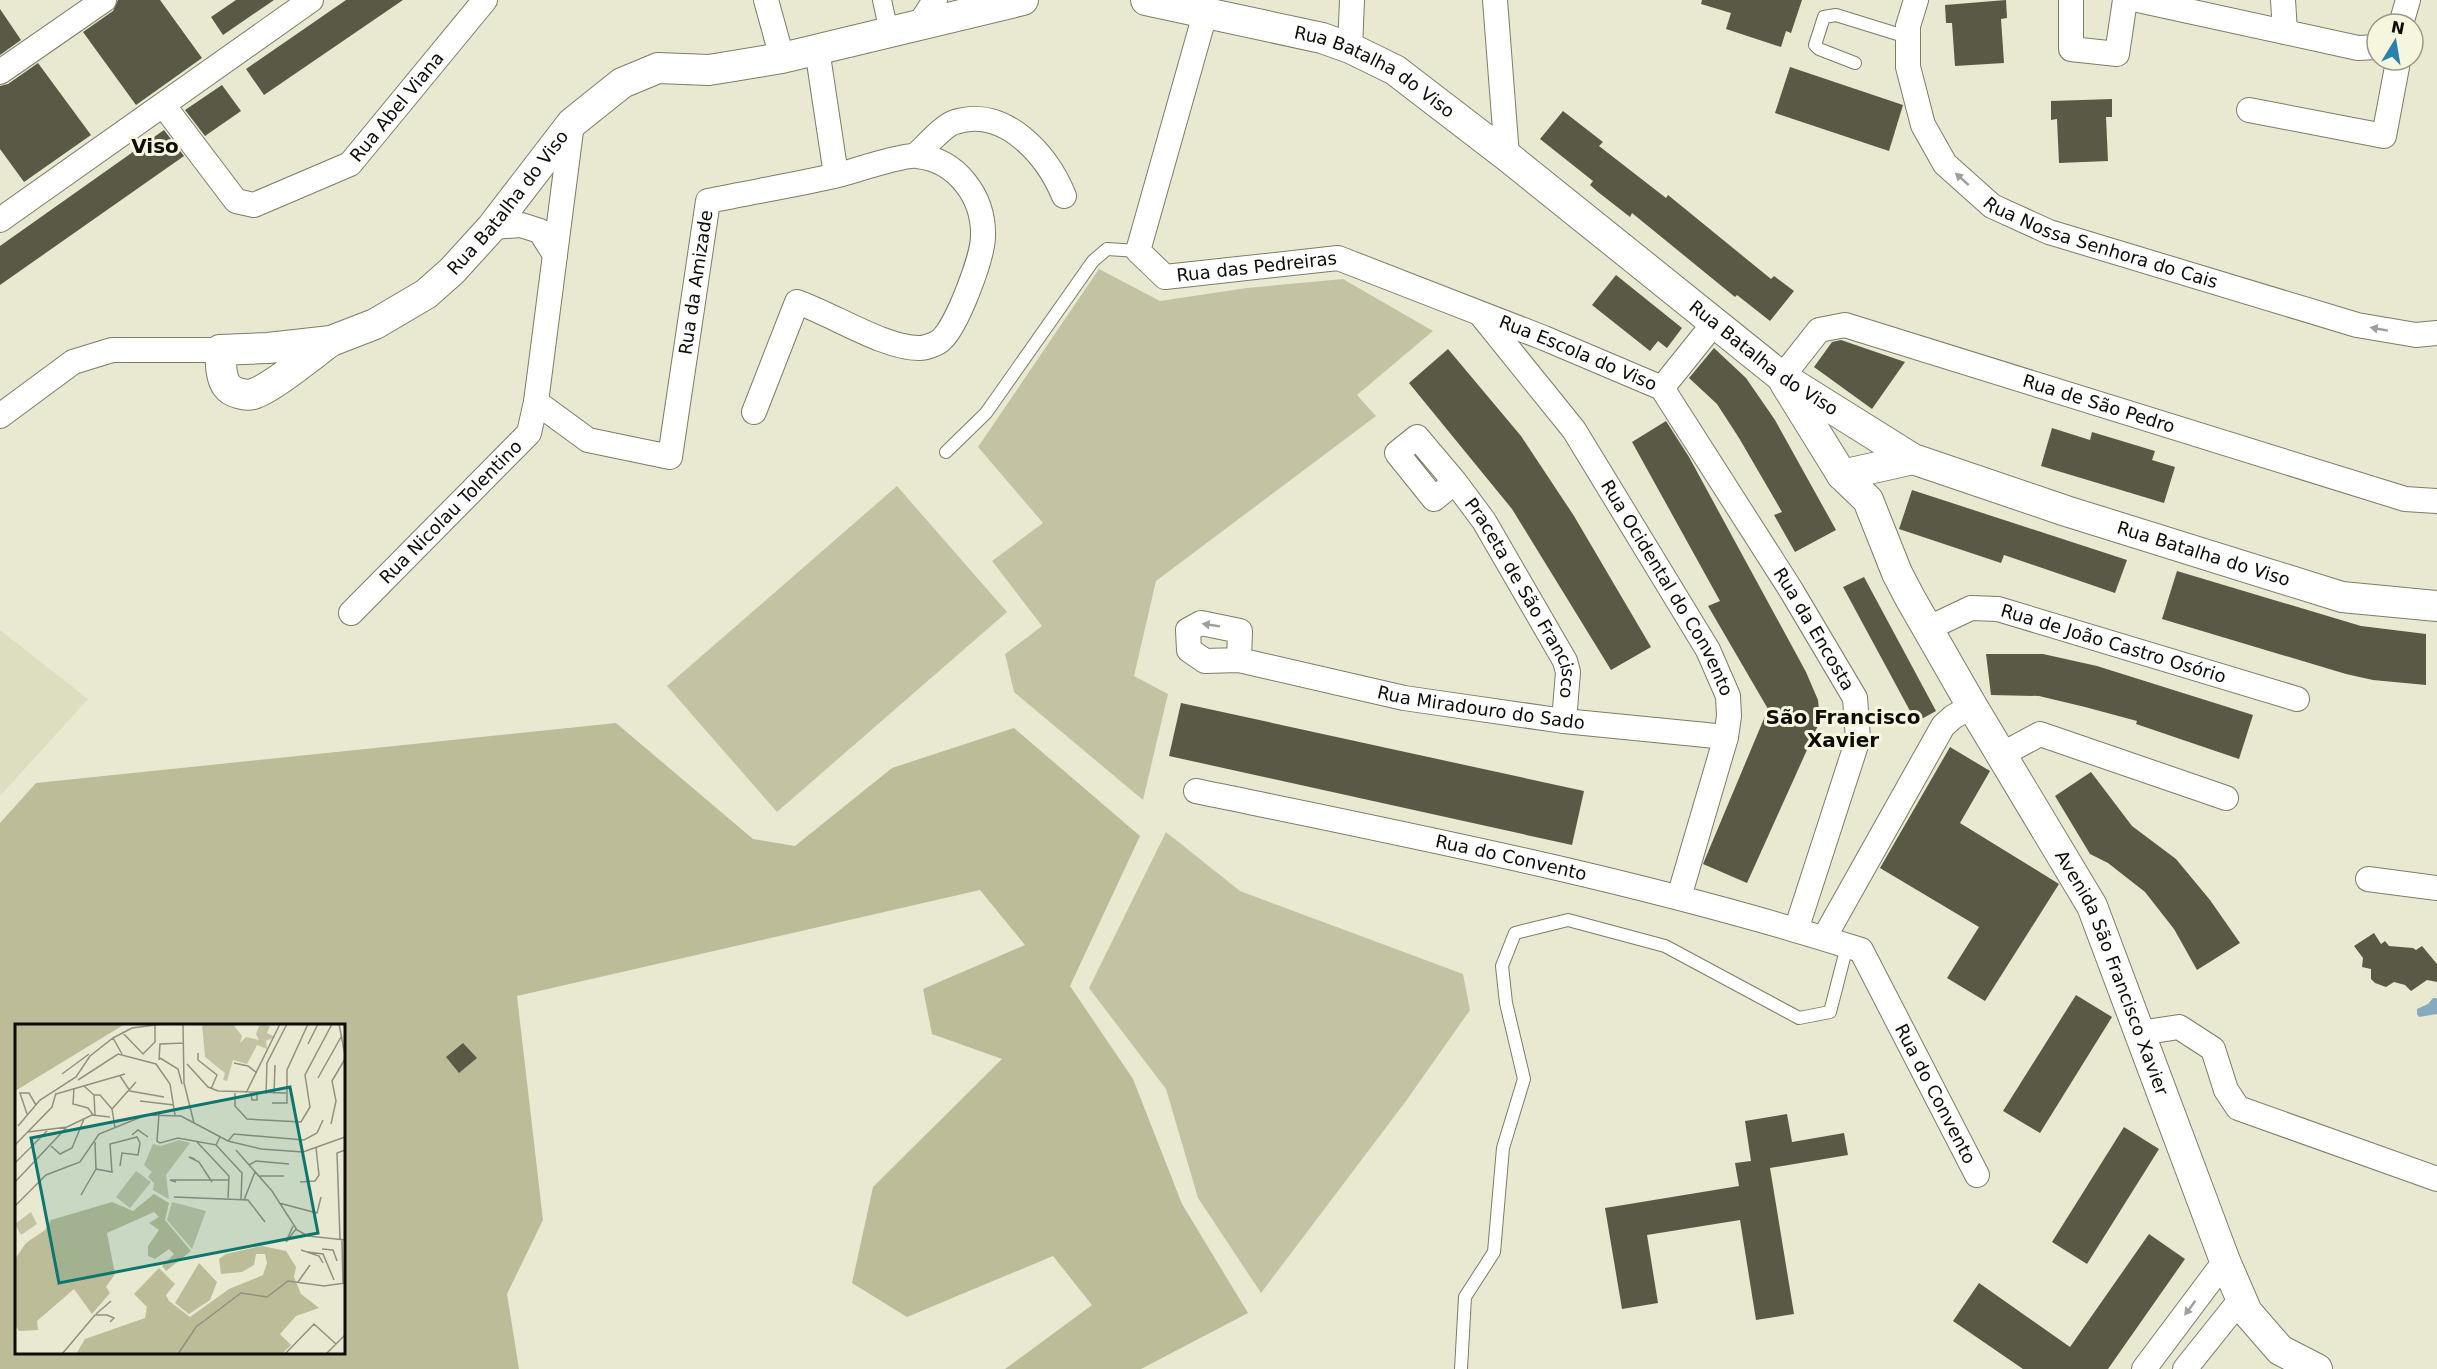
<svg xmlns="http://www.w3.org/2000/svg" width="2437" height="1369" font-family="'DejaVu Sans',sans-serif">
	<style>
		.built { fill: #ddddbf }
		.green { fill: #c3c3a4 }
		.forest { fill: #bcbc98; fill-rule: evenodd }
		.water { fill: #88aabf }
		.building { fill: #595946 }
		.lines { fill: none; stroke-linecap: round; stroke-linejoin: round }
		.service-casing { stroke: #7c7c68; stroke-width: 14 }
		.pedestrian-casing { stroke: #7c7c68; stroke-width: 20 }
		.minor-casing { stroke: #7c7c68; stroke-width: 26 }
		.tertiary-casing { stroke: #7c7c68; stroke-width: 32 }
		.service { stroke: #fff; stroke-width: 12 }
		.pedestrian { stroke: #fff; stroke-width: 18 }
		.minor { stroke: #fff; stroke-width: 24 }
		.tertiary { stroke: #fff; stroke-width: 30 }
		.oneway { fill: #9e9e9b }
		.labels { text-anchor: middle; stroke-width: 6; stroke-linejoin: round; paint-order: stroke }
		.street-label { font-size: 18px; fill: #0d0d06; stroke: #f6f6df }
		.neighbourhood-label { font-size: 20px; font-weight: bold; fill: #0d0d06; stroke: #f6f6df }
		.inset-road { fill: none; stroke: #919180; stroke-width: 1.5 }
		.view { fill: #0f766e; fill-opacity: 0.15; stroke: #0f766e; stroke-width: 3 }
		.inset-edge { fill: none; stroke: #0d0d06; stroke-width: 3 }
	</style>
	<rect width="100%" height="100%" fill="#e9e9d2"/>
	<path class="built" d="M0 630 88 699 0 796Z"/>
	<g class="green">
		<path d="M1099 269 1160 301 1247 288 1343 279 1433 331 1357 395 1376 416 1156 581 1134 676 1168 694 1143 800 1014 692 1005 654 1042 626 992 561 1043 523 978 447Z"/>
		<path d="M897 486 1007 612 777 812 667 686Z"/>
		<path d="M1166 832 1240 891 1463 974 1470 1010 1406 1101 1261 1293 1198 1198 1166 1089 1089 988Z"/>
	</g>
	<path class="forest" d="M616 723 753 839 795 846 892 768 1014 728 1140 836 1070 986 1133 1079 1182 1204 1248 1313 1141 1369H1005L1092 1305 1053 1256 907 1317 852 1283 873 1187 1002 1059 932 1034 923 989 1025 945 980 890 517 996 543 1220 507 1294 519 1369H0V823L36 783ZM16 1026H344V1352H16Z"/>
	<path class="water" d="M2433 998H2437V1014L2419 1017 2417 1014V1009L2428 1004Z"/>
	<g class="building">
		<path d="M118 0H160L202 58 136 105 83 32 113 11Z"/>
		<path d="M236 0H274L223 35 211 17Z"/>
		<path d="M346 0H403L264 95 246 69Z"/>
		<path d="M1702 0H1802L1791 33 1786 31 1781 47 1726 29 1731 13 1701 4Z"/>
		<path d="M2006 0 2007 18 2001 19 2004 63 1955 66 1952 23H1946L1945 5Z"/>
		<path d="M0 9 21 40 0 55Z"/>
		<path d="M38 63 91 135 24 182 0 149V86L8 84Z"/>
		<path d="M1790 67 1903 105 1889 151 1775 113Z"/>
		<path d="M222 85 241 111 205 136 185 110Z"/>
		<path d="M2112 99V117H2106L2108 161 2059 163 2057 119 2051 120V101Z"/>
		<path d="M1563 111 1603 142 1599 146 1666 198 1668 195 1771 279 1774 276 1794 291 1770 321 1737 295 1735 297 1632 213 1630 217 1598 192 1590 185 1593 181 1540 139Z"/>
		<path d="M164 130 184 156 0 285V246Z"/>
		<path d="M1616 275 1682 328 1667 348 1658 341 1650 351 1592 305Z"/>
		<path d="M1841 340 1905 362 1872 409 1814 367 1832 342Z"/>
		<path d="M1714 348 1746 378 1775 420 1836 530 1795 552 1774 515 1782 512 1739 438 1717 404 1689 378Z"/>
		<path d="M1448 349 1521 436 1574 516 1651 647 1611 670 1512 509 1409 383Z"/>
		<path d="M1666 421 1689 457 1806 672 1818 700 1820 721 1747 883 1703 864 1768 709 1708 606 1720 601 1632 442Z"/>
		<path d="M2052 428 2090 440 2092 432 2155 451 2152 460 2175 467 2164 503 2041 466Z"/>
		<path d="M1912 490 2127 560 2115 593 2004 555 2001 563 1899 529Z"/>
		<path d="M2177 571 2361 626 2426 634V685L2373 680 2346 674 2162 619Z"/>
		<path d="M1864 577 1936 711 1916 722 1843 587Z"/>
		<path d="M1986 654H2043L2097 666 2253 715 2239 759 2136 724 2137 721 2085 707 2039 696 1991 695Z"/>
		<path d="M1181 703 1584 791 1572 845 1169 756Z"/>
		<path d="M1950 747 1990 771 1960 823 2059 884 1985 1001 1947 978 1979 927 1880 868Z"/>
		<path d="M2091 772 2132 826 2176 859 2210 900 2240 943 2197 970 2174 929 2145 892 2108 863 2090 854 2055 796Z"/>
		<path d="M2374 933 2381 944 2385 941 2389 946 2413 948 2416 950 2422 946 2437 964V982L2427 980 2411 991 2405 985 2394 982 2386 987 2375 983 2371 979V969L2362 967 2363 958 2354 946Z"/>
		<path d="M2076 995 2112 1017 2040 1133 2003 1111Z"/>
		<path d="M463 1043 477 1058 459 1073 446 1057Z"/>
		<path d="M1787 1114 1792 1142 1844 1133 1848 1155 1770 1168 1794 1314 1756 1320 1740 1220 1647 1235 1658 1303 1622 1309 1605 1208 1739 1186 1735 1163 1751 1161 1745 1121Z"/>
		<path d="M2124 1127 2159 1149 2087 1264 2052 1242Z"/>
		<path d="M2149 1234 2185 1259 2108 1369H2023L1953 1321 1979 1283 2070 1347Z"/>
	</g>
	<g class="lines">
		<defs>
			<g id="service">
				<path d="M1855 63 1819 49 1815 45 1824 17 1836 15 1907 37"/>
				<path d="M946 452 986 413 1093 261 1107 249 1138 251"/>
				<path d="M1461 1369 1465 1297 1494 1252 1503 1148 1524 1079 1506 1003 1502 966 1515 933 1568 920 1665 946 1799 1018 1830 1012 1847 946"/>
			</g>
			<path id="pedestrian" d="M882 0 889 32"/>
			<g id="minor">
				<path d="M766 0 782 58"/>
				<path d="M1495 0 1507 156"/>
				<path id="s1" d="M1916 0 1908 26V67L1923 125 1945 164 1992 206 2049 232 2357 325 2416 335 2437 333"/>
				<path d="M2071 0V49L2117 54 2125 0"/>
				<path d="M2138 0 2358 48 2377 47"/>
				<path d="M2283 0 2285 32"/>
				<path id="s2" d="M1205 14 1138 251 1165 277 1338 258 1544 338 1662 388 1715 322"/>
				<path d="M2401 24 2408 0"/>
				<path d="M919 25 935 0"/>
				<path d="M1350 48 1352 0"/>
				<path d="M817 49 836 175"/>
				<path d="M0 72 104 0"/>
				<path id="s3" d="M164 106 236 201 254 205 350 164 485 0"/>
				<path d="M2249 110 2384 136 2397 67 2396 60"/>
				<path id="s4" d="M572 123 536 402 588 440 670 457 708 201C751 192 795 185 838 175 854 171 904 154 917 156 957 160 984 197 983 236 983 257 957 326 941 340 937 344 925 348 920 348 886 349 832 314 797 302L754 412"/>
				<path d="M916 155C925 147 944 125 955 122 1005 106 1047 155 1064 196"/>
				<path d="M0 220 311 0"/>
				<path d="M492 227 521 225 540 231 555 255"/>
				<path id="s5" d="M1482 316 1574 430 1708 650 1728 696 1729 716 1726 737 1679 897"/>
				<path id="s6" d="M1782 377 1819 330 1845 325 2405 499 2437 501"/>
				<path id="s7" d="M1662 388 1791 590 1855 698 1858 739 1796 930"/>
				<path d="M0 416 73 362 112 350H220"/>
				<path id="s8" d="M1455 482 1417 437 1397 453 1434 499 1455 482 1484 521 1565 661 1568 672 1564 721"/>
				<path id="s9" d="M351 613 529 433 536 402"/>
				<path id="s10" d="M1929 628 1971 608 1998 609 2297 699"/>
				<path id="s11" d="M1239 660 1240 631 1201 623 1188 630 1189 650 1205 661 1239 660 1404 698 1564 721 1726 737"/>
				<path d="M2001 755 2040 734 2226 798"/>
				<path id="s12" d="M1196 791C1419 837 1644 881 1861 950L1977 1175"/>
				<path d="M2368 879 2437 888"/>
				<path d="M1824 938 1943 726 1953 717 1972 706"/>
				<path d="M2140 1033 2179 1027 2213 1049 2226 1090 2238 1108 2437 1179"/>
				<path d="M2144 1369 2225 1261"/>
				<path d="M2185 1369 2241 1299"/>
			</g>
			<g id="tertiary">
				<path id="s13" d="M1146 0 1322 38 1350 48 1395 70 1507 156 1782 377 1913 459 2066 511 2342 597 2437 606"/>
				<path id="s14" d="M331 341C314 353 271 389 253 394 246 396 232 393 227 386 220 377 221 360 220 350L268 348 331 341 375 324 426 294 452 271 492 227 572 123 622 83 658 68 709 70 782 58 1023 0"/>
				<path id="s15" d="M1785 383 1842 475 1868 500 1897 573 1910 598 1972 706 2092 906 2225 1261 2247 1312 2280 1350 2317 1369"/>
				<path d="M1842 475 1913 459"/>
			</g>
		</defs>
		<use href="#service" class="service-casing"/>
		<use href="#pedestrian" class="pedestrian-casing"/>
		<use href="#minor" class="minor-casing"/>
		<use href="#tertiary" class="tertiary-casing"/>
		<use href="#service" class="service"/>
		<use href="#pedestrian" class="pedestrian"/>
		<use href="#minor" class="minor"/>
		<use href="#tertiary" class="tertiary"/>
	</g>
	<defs><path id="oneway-solid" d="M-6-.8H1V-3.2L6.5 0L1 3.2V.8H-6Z" transform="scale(1.5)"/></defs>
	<g class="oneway">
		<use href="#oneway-solid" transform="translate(1962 179) rotate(-138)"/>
		<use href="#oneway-solid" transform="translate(2379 329) rotate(-170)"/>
		<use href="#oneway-solid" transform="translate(1211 625) rotate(-171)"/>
		<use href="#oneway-solid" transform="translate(2190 1308) rotate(127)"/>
	</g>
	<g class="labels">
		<g class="street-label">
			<text dy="6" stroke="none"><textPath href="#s13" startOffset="242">Rua Batalha do Viso</textPath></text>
			<text dy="6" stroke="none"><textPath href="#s3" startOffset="316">Rua Abel Viana</textPath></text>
			<text dy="6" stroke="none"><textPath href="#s14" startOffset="501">Rua Batalha do Viso</textPath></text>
			<text dy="6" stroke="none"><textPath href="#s1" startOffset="351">Rua Nossa Senhora do Cais</textPath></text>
			<text dy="6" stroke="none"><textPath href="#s2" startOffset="376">Rua das Pedreiras</textPath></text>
			<text dy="6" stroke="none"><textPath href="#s4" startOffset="606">Rua da Amizade</textPath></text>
			<text dy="6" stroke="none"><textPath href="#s2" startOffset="716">Rua Escola do Viso</textPath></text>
			<text dy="6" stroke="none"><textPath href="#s13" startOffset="728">Rua Batalha do Viso</textPath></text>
			<text dy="6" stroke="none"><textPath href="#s6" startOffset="352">Rua de São Pedro</textPath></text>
			<text dy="6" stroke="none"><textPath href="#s9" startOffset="142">Rua Nicolau Tolentino</textPath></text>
			<text dy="6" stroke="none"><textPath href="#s13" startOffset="1214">Rua Batalha do Viso</textPath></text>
			<text dy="6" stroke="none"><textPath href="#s5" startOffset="330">Rua Ocidental do Convento</textPath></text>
			<text dy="6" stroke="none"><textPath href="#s8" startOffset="306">Praceta de São Francisco</textPath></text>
			<text dy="6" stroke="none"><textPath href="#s7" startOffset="285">Rua da Encosta</textPath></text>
			<text dy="6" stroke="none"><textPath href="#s10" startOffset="194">Rua de João Castro Osório</textPath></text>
			<text dy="6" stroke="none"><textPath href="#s11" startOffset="404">Rua Miradouro do Sado</textPath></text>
			<text dy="6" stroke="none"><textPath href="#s12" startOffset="322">Rua do Convento</textPath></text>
			<text dy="6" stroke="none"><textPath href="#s15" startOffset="678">Avenida São Francisco Xavier</textPath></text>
			<text dy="6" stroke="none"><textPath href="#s12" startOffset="846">Rua do Convento</textPath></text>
		</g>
		<g class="neighbourhood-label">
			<text x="155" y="153">Viso</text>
			<text x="1843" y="724">São Francisco<tspan x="1843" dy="23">Xavier</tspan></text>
		</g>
	</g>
	<g transform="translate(15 1024)">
		<rect width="330" height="330" fill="#e9e9d2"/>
		<path d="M187 0H218L227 12 225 19 231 13 244 16 241 10 245 0 255 2 252 9 260 13 251 17 252 25 242 21 232 40 218 36 212 57 208 56 210 49 190 33ZM164 116 175 119 151 151 154 175 138 166 139 159 133 153 137 148 129 141 138 120 146 122ZM121 147 136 158 115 184 101 173ZM157 178 191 187 177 225 152 196ZM16 188 22 200 6 211 0 200Z" fill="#c3c3a4"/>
		<path d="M0 0H110L0 67ZM139 170 154 179 150 196 176 227 151 247 147 242 159 230 154 225 140 235 133 232V222L144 206 134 199 144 193 139 188 92 209 100 250 91 263 95 269 77 290 59 265 22 297 23 306 4 307 0 301V235L11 219 30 206 36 196 97 178 118 187ZM247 222 271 227 281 243 279 253 286 270 304 284 281 292 265 310 276 321 267 330H61L70 315 130 294 132 283 119 270 144 244 160 260 151 271 154 277 175 293 214 265 248 251 252 239 250 230H241L239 241 227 248 206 250 204 235 211 230ZM184 239 202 258 195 276 174 290 160 279Z" fill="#bcbc98"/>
		<path class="inset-road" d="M168 0 169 59 179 99M324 0 330 31M107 8 128 30 140 18V2M98 14 107 30M293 20 303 0M183 29V36L202 51 196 65M145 34 163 45 167 60M144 36 145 20 168 19M219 39 233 42 242 49M172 40 193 63 203 67 271 69M47 50 74 30M105 52 115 67 149 73M303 54 326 13M63 56 103 30 141 40 155 60 160 91M69 62 79 71 80 91M59 64 58 80 73 84 78 91M220 69V82L232 95 286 98 295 83 290 51 317 0M231 69 265 0M236 69 237 76H242V70M41 70 110 50M251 70 252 39 272 0M259 70 260 41M79 71H85L97 85M125 77 159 81M257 79H272V46L293 0M12 90 5 69H14L21 81M144 90 142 117 145 119 163 114 201 121 205 113M316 100 321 77 317 57 330 35M3 102 25 76 61 53 75 32 98 14 117 4 148 0M100 104 97 85 121 58M13 108 52 103 77 91 95 93M117 111 123 106 133 113M213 117 219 110 289 116 302 109 308 96M80 118 81 145 97 148 95 120 122 113 125 119 123 131 107 129 105 142M182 118 214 152 213 174M0 121 37 83 41 69M201 121 227 149 226 175M36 122 45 130 57 124 69 95M221 126 257 167 282 206 293 212 330 216M180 135 174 133 184 138 197 158M0 139 32 107M234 141 241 137 274 140M244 152H269M0 158 52 103M161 158 155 156H214M285 158 300 157 304 151 301 124M66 171 81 145M159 173 233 176 250 198M229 176 240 148M264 179 302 189 306 173M0 182 31 151 65 138 84 110 131 91 166 92 213 117 246 125 288 128 330 113M278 202 271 218 281 205M325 215 322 129 330 126M327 216 328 259M307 225 318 226 322 237M286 226 304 232 308 239M293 228 308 230 319 256M283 258 295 241M81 290 96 277M47 330 80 291H92L99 294 95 298M163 330 181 303 226 269 252 273 273 257 309 262 330 259M270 330 299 300 321 320M311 330 330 311"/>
		<path class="view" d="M275 63 303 209 44 259 16 114Z"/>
		<rect width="330" height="330" class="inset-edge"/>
	</g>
	<g transform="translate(2395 42) rotate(11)"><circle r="28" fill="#f6f6df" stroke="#999988" stroke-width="1.5"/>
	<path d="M0-4.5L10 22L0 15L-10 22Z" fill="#2782af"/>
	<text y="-9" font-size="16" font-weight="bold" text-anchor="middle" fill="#0d0d06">N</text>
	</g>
</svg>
